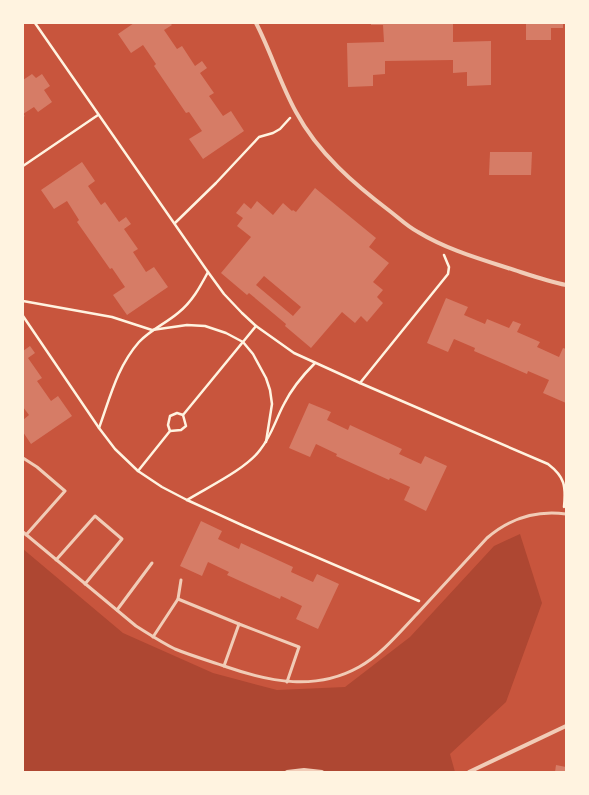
<svg xmlns="http://www.w3.org/2000/svg" width="589" height="795" font-family="Montserrat,sans-serif">
	<style>
		.green { fill: #ae4732 }
		.building { fill: #d67c66; fill-rule: evenodd }
		.lines { fill: none; stroke-linecap: round; stroke-linejoin: round }
		.path { stroke: #fff3e0; stroke-width: 2.5 }
		.service { stroke: #f1ccb7; stroke-width: 3 }
		.minor { stroke: #f1ccb7; stroke-width: 4 }
	</style>
	<rect width="100%" height="100%" fill="#c8553d"/>
	<path class="green" d="M520 534 542 603 506 702 450 754 455 772H23V549L123 633 213 673 277 690 345 687 410 637 494 546Z"/>
	<g class="building">
		<path d="M134 23H170L172 25 164 30 177 49 182 46 195 66 202 61 207 68 200 73 214 93 209 96 223 116 231 111 244 131 203 159 189 139 202 131 189 112 186 113 154 66 156 64 143 45 131 53 118 34Z"/>
		<path d="M371 23H453V42L491 41V85L467 86V72L453 73V60L385 61V74L373 75V86L348 87 347 43 384 42 383 25H371Z"/>
		<path d="M526 23H563V28H551V40H526Z"/>
		<path d="M32 74 36 78 42 74 50 86 44 90 52 102 38 112 34 107 23 114 25 116 23 117V80Z"/>
		<path d="M490 152H532L531 175H489Z"/>
		<path d="M82 162 95 181 88 186 101 205 105 202 119 222 126 217 131 224 124 229 138 249 133 252 146 272 154 267 168 287 127 315 113 295 125 287 112 268 110 269 77 222 79 220 67 201 54 209 41 190Z"/>
		<path d="M315 188 376 238 369 247 389 263 373 282 383 290 377 297 383 303 367 322 361 316 355 323 342 312 311 348 285 326 286 324 249 293 247 295 221 273 251 237 237 226 243 218 236 213 244 203 251 209 257 201 273 215 283 203 292 211 293 210 296 212ZM264 276 301 307 293 316 256 285Z"/>
		<path d="M446 298 468 307 464 315 485 324 487 319 509 328 513 321 521 324 517 332 540 342 537 347 559 357 563 348 566 349V403L543 393 549 380 528 371 527 374 474 351 475 348 454 339 448 352 427 343Z"/>
		<path d="M30 346 35 353 28 358 42 378 37 381 51 401 58 396 72 416 31 444 23 432V420L29 415 23 407V351Z"/>
		<path d="M309 403 331 412 327 420 348 430 350 425 402 449 399 454 421 464 425 456 447 466 426 511 404 500 410 487 390 478 389 480 336 456 337 454 316 444 310 457 289 448Z"/>
		<path d="M201 521 222 531 218 539 239 549 241 543 293 567 291 572 313 582 317 574 339 584 318 629 296 619 302 606 281 596 280 599 227 575 229 572 208 562 202 576 180 566Z"/>
		<path d="M556 765 566 767V772H555Z"/>
	</g>
	<g class="lines">
		<g class="path">
			<path d="M35 23 208 272 224 294 242 313 256 326 294 353 360 383 548 464C565 477 566 486 564 507"/>
			<path d="M23 166 98 115"/>
			<path d="M175 223 216 183 259 137 273 133 280 129 290 118"/>
			<path d="M23 301 112 317 152 330 187 325 205 326 226 333 243 342 253 354 266 378 270 390 272 404 266 442"/>
			<path d="M23 316 99 428 115 449 138 471 162 487 187 500 244 526 419 601"/>
			<path d="M360 383 448 274 449 267 444 255"/>
			<path d="M99 428C110 398 117 367 139 342 150 330 165 324 178 313 192 302 200 287 208 272"/>
			<path d="M170 431 181 430 186 426 183 415"/>
			<path d="M138 471 170 431 168 425 170 416 177 413 183 415 256 326"/>
			<path d="M187 500C208 487 246 469 260 450 272 435 275 421 284 404 292 388 303 375 315 363"/>
		</g>
		<g class="service">
			<path d="M23 458 37 467 65 491 26 535"/>
			<path d="M23 532 136 626C149 634 161 642 175 649 192 656 210 661 227 667 270 682 316 691 359 667 381 655 399 633 417 614 440 589 463 564 487 538 509 519 536 510 566 514"/>
			<path d="M56 560 95 516 122 539 85 584"/>
			<path d="M178 599 181 580"/>
			<path d="M117 610 152 563"/>
			<path d="M153 637 178 599 239 624"/>
			<path d="M224 666 239 624 299 647 287 682"/>
		</g>
		<g class="minor">
			<path d="M256 23C271 52 280 83 296 112 318 153 354 184 391 212 400 219 408 227 418 232 446 249 477 258 508 268 527 274 546 281 566 285"/>
			<path d="M287 772 304 770 322 772"/>
			<path d="M469 772 566 726"/>
		</g>
	</g>
	<rect width="589" height="795" fill="none" stroke="#fff3e0" stroke-width="48"/>
</svg>
